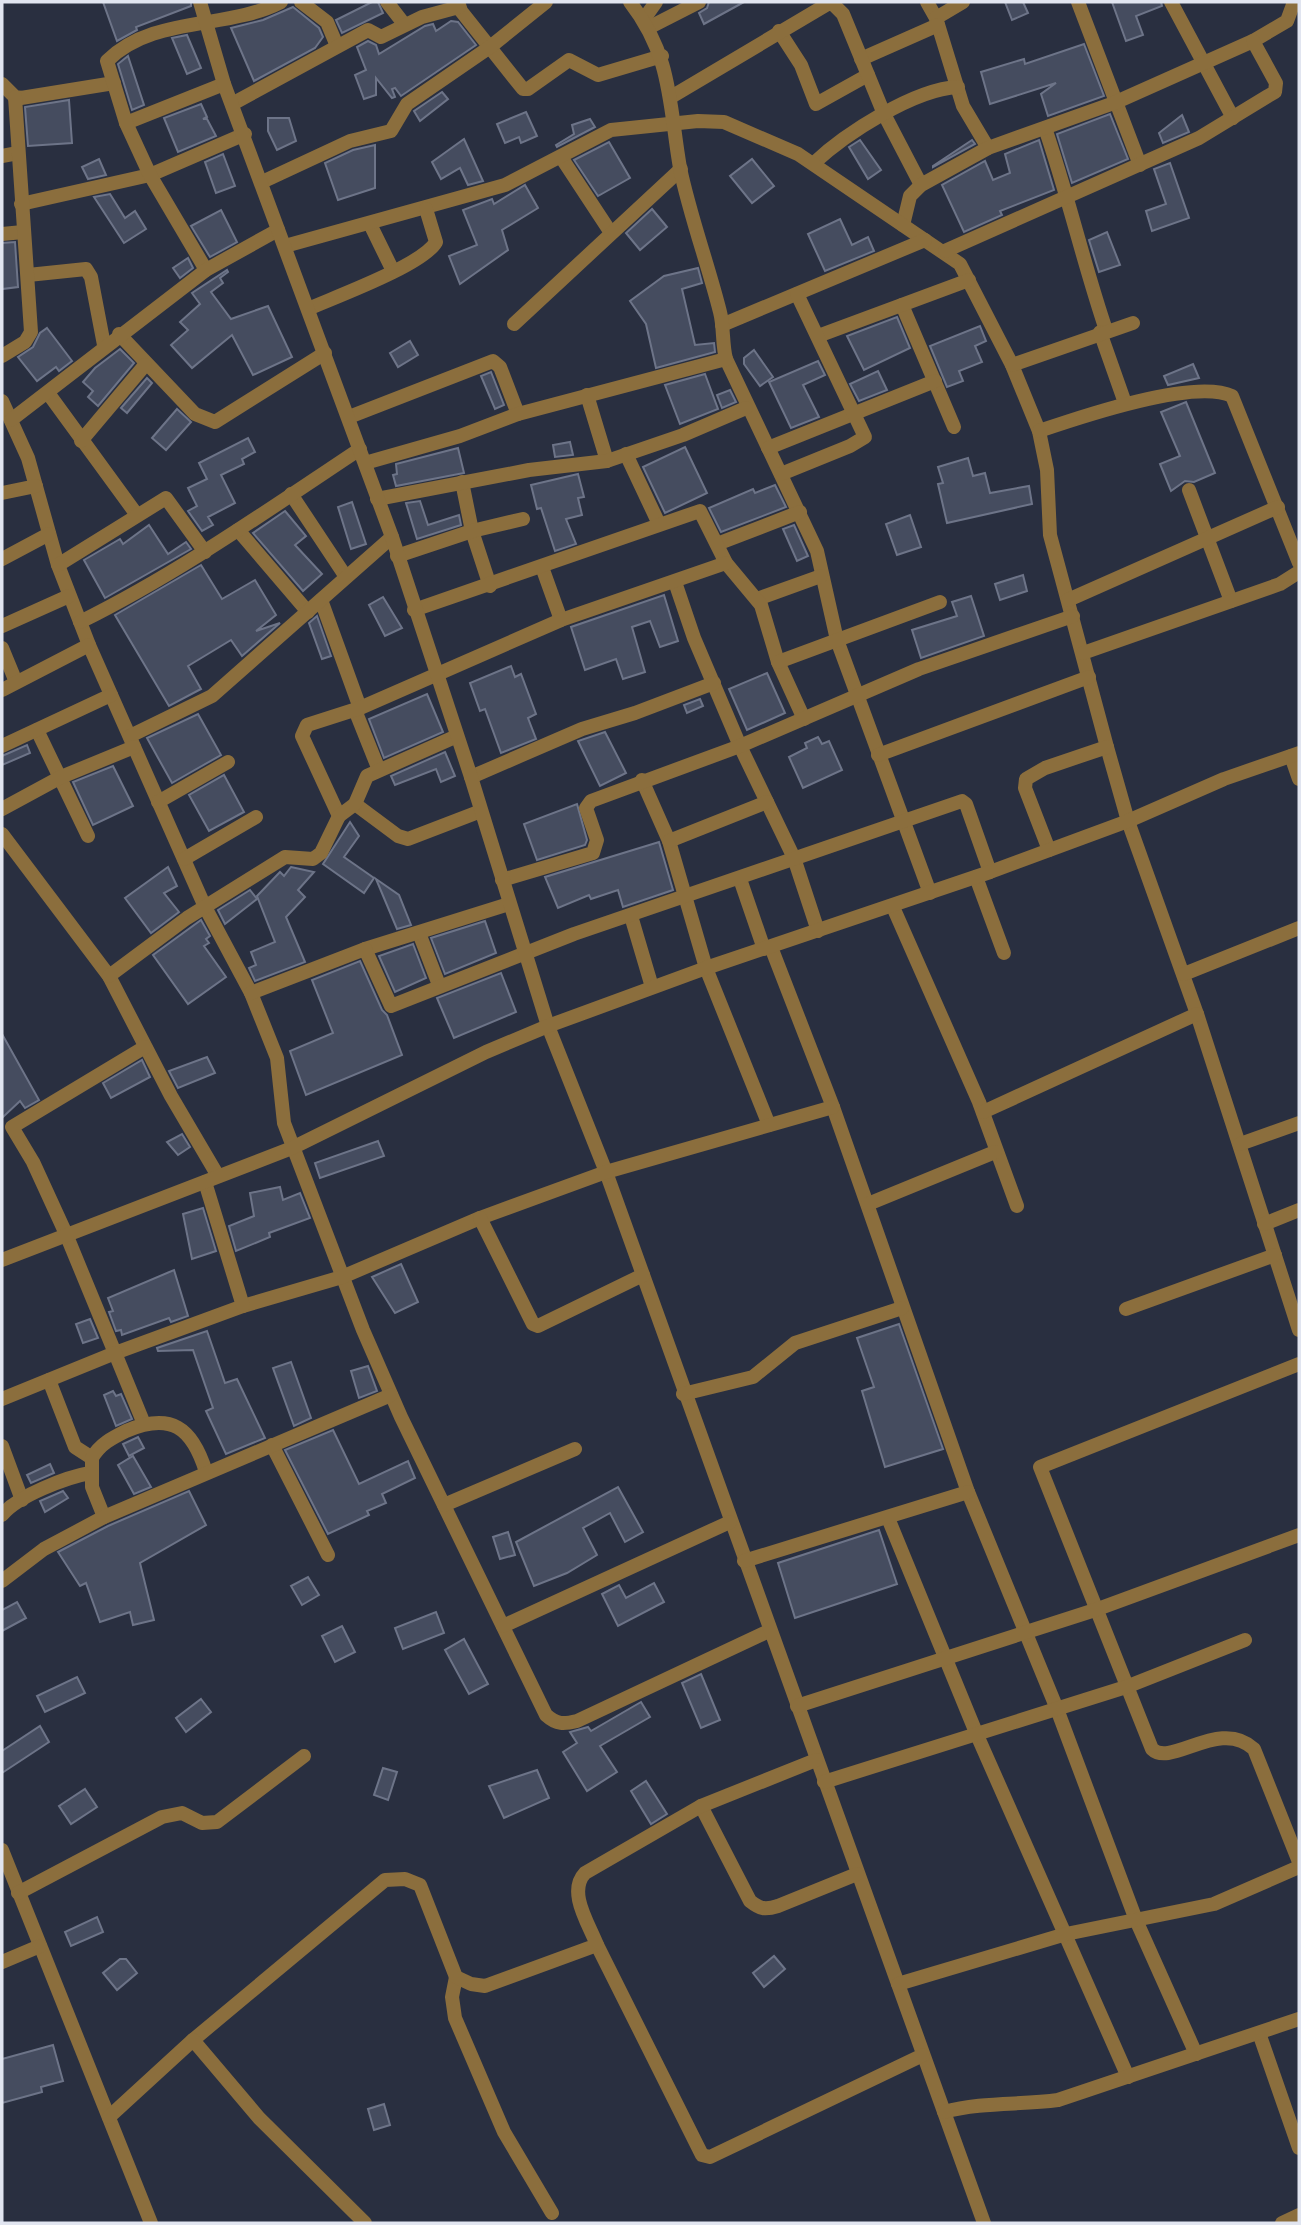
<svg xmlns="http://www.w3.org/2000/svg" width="1301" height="2225" font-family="Quicksand,sans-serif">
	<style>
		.building { fill: #454c5f; stroke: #6d7488; stroke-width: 2 }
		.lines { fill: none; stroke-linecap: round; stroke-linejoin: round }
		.minor { stroke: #8b6e3d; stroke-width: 14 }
		.tertiary { stroke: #8b6e3d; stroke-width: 14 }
	</style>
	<rect width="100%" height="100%" fill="#292f40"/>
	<g class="building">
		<path d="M103 2H191V6L136 27 137 30 117 41Z"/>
		<path d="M372 2H378L383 13 342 33 336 20Z"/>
		<path d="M709 2H744L704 24 699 13 707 8Z"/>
		<path d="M1005 2H1023L1028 13 1012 20Z"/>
		<path d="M1112 2H1161L1162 6 1136 16 1143 35 1126 41Z"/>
		<path d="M293 7 319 28 323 37 315 48 254 81 231 28 263 20Z"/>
		<path d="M451 21 458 22 476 45 401 96 395 88 392 89 395 97 392 98 376 78V95L364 99 355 75 366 70 357 47 368 41 376 45 379 54 425 26 433 24 436 31Z"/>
		<path d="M187 35 201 68 187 74 172 38Z"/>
		<path d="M1084 44 1104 96 1048 116 1041 94 1056 83 990 104 981 72 1024 59 1025 64Z"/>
		<path d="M128 56 144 105 132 110 118 64Z"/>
		<path d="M442 92 448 99 420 121 414 111Z"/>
		<path d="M69 100 72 143 28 146 25 107Z"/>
		<path d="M201 104 207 117 203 119H207L216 136 178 152 164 118Z"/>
		<path d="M526 112 537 136 521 143 519 137 505 143 497 124Z"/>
		<path d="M1110 114 1128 159 1072 183 1057 134Z"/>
		<path d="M1182 115 1189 132 1163 143 1159 133Z"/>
		<path d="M268 118H289L296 141 277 150 268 131Z"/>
		<path d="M590 119 595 127 557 147 556 145 574 134 572 125Z"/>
		<path d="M464 139 483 181 468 185 460 168 441 179 432 162Z"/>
		<path d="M860 140 881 170 868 179 849 147Z"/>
		<path d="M972 140 975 144 933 167V166Z"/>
		<path d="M1039 140 1054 190 1000 211 1002 215 964 232 942 185 985 161 993 180 1010 173 1005 154Z"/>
		<path d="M609 142 630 178 598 196 574 160Z"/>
		<path d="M375 145V188L338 200 325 163 353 150Z"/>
		<path d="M223 154 235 186 216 193 205 162Z"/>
		<path d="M99 159 106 175 88 179 82 167Z"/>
		<path d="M752 159 774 186 752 203 730 176Z"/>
		<path d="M1170 163 1189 218 1152 231 1146 211 1166 204 1154 169Z"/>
		<path d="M525 185 538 208 502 230 508 250 460 284 449 256 477 245 463 210 492 199 494 204Z"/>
		<path d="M110 194 125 218 135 211 146 229 124 243 94 197Z"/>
		<path d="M652 209 667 227 640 250 626 233Z"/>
		<path d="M221 210 237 242 210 257 191 226Z"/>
		<path d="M840 219 852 245 868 237 874 251 825 271 808 234Z"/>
		<path d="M1107 232 1120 265 1099 272 1089 240Z"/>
		<path d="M15 242 18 287 2 289V243Z"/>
		<path d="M188 258 193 268 180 278 173 268Z"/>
		<path d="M698 268 702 283 682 289 695 345 714 343 715 352 656 368 646 324 630 301 664 276Z"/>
		<path d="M227 270 228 272 220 278 223 283 211 292 231 319 268 306 292 357 253 375 232 335 192 368 171 345 188 330 180 322 200 304 192 293Z"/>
		<path d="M897 317 910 348 864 370 847 336Z"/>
		<path d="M980 326 986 341 975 346 982 362 959 371 963 381 947 387 930 346Z"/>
		<path d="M47 328 72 361 59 371 56 367 37 381 18 357 33 347 40 333Z"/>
		<path d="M410 341 418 355 398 367 390 353Z"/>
		<path d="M120 349 134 363 98 406 88 397 93 391 83 382 95 368Z"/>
		<path d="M754 350 773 377 760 386 744 364V358Z"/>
		<path d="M818 361 825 375 803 385 819 417 791 428 769 382Z"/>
		<path d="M1193 364 1199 378 1168 385 1164 376Z"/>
		<path d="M878 371 887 390 859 401 850 384Z"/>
		<path d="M491 372 504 405 495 409 481 376Z"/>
		<path d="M705 374 718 409 680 424 665 385Z"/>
		<path d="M147 378 152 383 127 413 121 408Z"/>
		<path d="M730 390 736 402 722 408 717 395Z"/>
		<path d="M1186 402 1215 473 1194 482 1185 481 1171 491 1160 464 1180 456 1161 412Z"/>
		<path d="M177 409 191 422 166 450 152 438Z"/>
		<path d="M248 438 255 452 242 459 244 464 221 475 235 503 208 517 213 525 202 531 188 511 197 506 188 488 207 479 199 463Z"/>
		<path d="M570 442 573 455 555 457 553 445Z"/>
		<path d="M685 447 707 493 665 513 643 467Z"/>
		<path d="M458 448 464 473 396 486 393 475 397 474 396 464Z"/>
		<path d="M968 458 973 476 985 473 990 493 1029 486 1032 504 947 523 938 484 943 483 938 467Z"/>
		<path d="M578 474 584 497 578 498 582 515 566 519 576 544 555 551 541 508 537 509 531 485Z"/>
		<path d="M775 485 786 507 721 532 709 508 753 489 755 493Z"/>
		<path d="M420 501 428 525 459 515 461 525 417 539 406 503Z"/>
		<path d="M352 502 366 544 351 549 338 507Z"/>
		<path d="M285 511 306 536 295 545 322 574 303 591 253 533Z"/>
		<path d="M910 515 921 547 897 555 886 524Z"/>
		<path d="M149 525 168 554 186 542 191 549 105 598 84 560 120 539 123 544Z"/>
		<path d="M794 525 808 556 797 561 783 529Z"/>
		<path d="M201 565 222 599 255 580 276 615 256 631 280 623 242 656 231 640 188 666 201 689 169 706 115 615Z"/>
		<path d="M1023 575 1027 591 1000 600 995 584Z"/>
		<path d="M664 595 678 641 660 647 650 621 632 627 645 672 623 679 616 659 585 670 571 627Z"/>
		<path d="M971 596 984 636 921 658 912 630 957 616 952 602Z"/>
		<path d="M383 597 402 628 385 636 369 605Z"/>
		<path d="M317 616 331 656 322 659 309 623Z"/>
		<path d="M511 666 515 677 521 674 536 714 528 718 536 739 501 753 485 709 480 711 470 683Z"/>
		<path d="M767 673 785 713 747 730 729 689Z"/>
		<path d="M427 694 443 732 384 758 369 719Z"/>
		<path d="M700 699 703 706 687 713 684 705Z"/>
		<path d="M198 714 221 755 172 783 147 738Z"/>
		<path d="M605 732 626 773 600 786 578 741Z"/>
		<path d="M818 737 822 744 829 741 842 770 803 788 789 757 807 748 805 743Z"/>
		<path d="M27 745 30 753 2 765V756Z"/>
		<path d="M445 752 455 776 441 782 436 769 395 785 391 776Z"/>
		<path d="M113 766 133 806 93 825 73 782Z"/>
		<path d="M224 775 244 812 209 831 189 795Z"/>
		<path d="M577 804 587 840 585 845 537 860 524 824Z"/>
		<path d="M350 822 359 836 344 857 374 878 364 893 323 864Z"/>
		<path d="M659 842 673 890 623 907 618 890 591 899 589 895 558 908 545 877Z"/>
		<path d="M168 867 177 886 164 893 179 912 151 933 125 898Z"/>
		<path d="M291 867 314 872 298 890 305 897 286 917 305 962 255 981 249 968 256 965 251 952 275 942 257 896 280 872 284 876Z"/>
		<path d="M376 879 399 895 411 925 397 929Z"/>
		<path d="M250 890 257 899 225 924 218 910Z"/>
		<path d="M201 920 210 936 206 939 209 943 204 946 226 977 188 1004 153 955Z"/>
		<path d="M485 921 496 953 445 974 431 938Z"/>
		<path d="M413 944 426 978 395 992 379 956Z"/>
		<path d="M360 961 382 1010 387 1015 402 1055 306 1095 290 1051 333 1033 312 980Z"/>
		<path d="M501 973 516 1012 454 1038 437 998Z"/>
		<path d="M2 1034 39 1100 25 1108 20 1101 2 1118Z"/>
		<path d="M207 1057 215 1073 178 1088 169 1071Z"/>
		<path d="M142 1060 150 1077 111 1098 103 1083Z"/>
		<path d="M182 1134 190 1147 178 1155 167 1142Z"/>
		<path d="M378 1141 384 1156 320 1178 315 1163Z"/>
		<path d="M280 1187 283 1200 300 1193 310 1218 269 1233 270 1237 236 1251 229 1226 254 1216 250 1193Z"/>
		<path d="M203 1208 216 1251 192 1259 183 1214Z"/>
		<path d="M401 1264 418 1302 395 1313 372 1277Z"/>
		<path d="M174 1270 188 1316 171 1322 169 1318 122 1335 121 1330 116 1331 109 1312 113 1311 108 1298Z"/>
		<path d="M90 1319 98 1338 83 1343 76 1324Z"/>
		<path d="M899 1324 943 1449 885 1467 862 1391 874 1387 857 1338Z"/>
		<path d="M207 1331 225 1383 237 1379 265 1438 226 1454 206 1411 213 1408 193 1350 158 1351 157 1348Z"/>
		<path d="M291 1362 311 1418 294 1426 273 1368Z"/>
		<path d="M368 1366 377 1391 359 1398 351 1371Z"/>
		<path d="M113 1391 116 1396 121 1394 132 1419 116 1426 104 1395Z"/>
		<path d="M333 1430 359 1484 408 1461 415 1478 382 1494 386 1503 367 1511 369 1515 328 1534 285 1450Z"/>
		<path d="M138 1437 144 1448 129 1456 123 1444Z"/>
		<path d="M133 1456 151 1487 134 1494 118 1465Z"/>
		<path d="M50 1464 54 1473 31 1483 27 1475Z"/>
		<path d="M618 1487 643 1532 625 1542 610 1513 583 1528 597 1555 567 1573 534 1586 516 1542Z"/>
		<path d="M63 1491 68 1498 45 1512 40 1501Z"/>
		<path d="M189 1491 206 1525 140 1563 154 1620 133 1625 130 1612 100 1622 86 1583 80 1586 58 1552 108 1526Z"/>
		<path d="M879 1530 897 1584 795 1618 778 1563Z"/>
		<path d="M508 1532 515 1555 500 1559 493 1537Z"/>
		<path d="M308 1577 319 1595 302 1605 291 1586Z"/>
		<path d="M654 1583 664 1602 618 1626 602 1594 619 1585 626 1598Z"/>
		<path d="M17 1602 26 1618 2 1631V1610Z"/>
		<path d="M436 1612 444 1633 403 1649 395 1628Z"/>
		<path d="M342 1626 355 1652 335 1662 322 1636Z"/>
		<path d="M464 1639 488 1684 469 1694 445 1650Z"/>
		<path d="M701 1674 720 1720 701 1728 682 1683Z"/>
		<path d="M77 1677 85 1693 45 1712 37 1696Z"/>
		<path d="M201 1699 211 1712 186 1732 176 1718Z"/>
		<path d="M641 1702 650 1717 600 1746 617 1772 587 1791 563 1752 577 1743 570 1732 588 1727 591 1731Z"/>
		<path d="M40 1726 49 1742 2 1773V1751Z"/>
		<path d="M383 1768 397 1772 388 1800 374 1795Z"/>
		<path d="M537 1770 549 1798 504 1818 489 1786Z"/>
		<path d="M646 1781 667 1814 651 1824 631 1791Z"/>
		<path d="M85 1789 97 1807 71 1824 59 1806Z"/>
		<path d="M97 1917 103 1932 71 1946 65 1932Z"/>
		<path d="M774 1956 785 1969 764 1987 753 1973Z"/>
		<path d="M120 1959H126L137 1973 117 1990 103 1973Z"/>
		<path d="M53 2045 63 2081 41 2087 42 2092 2 2103V2059Z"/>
		<path d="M384 2104 390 2125 374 2130 368 2109Z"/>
	</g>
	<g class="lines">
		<g class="minor">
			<path d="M301 2 327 22 337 46"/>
			<path d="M387 2 404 24"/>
			<path d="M458 2 461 11 523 89H528L569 60 598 75 662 56"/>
			<path d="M927 2 936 18 963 106 988 148"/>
			<path d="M1078 2 1140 165"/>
			<path d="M1171 2 1233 118"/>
			<path d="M936 18 963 2"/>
			<path d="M644 19 656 2"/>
			<path d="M648 28 699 2"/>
			<path d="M779 31 801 65 816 104 868 75"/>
			<path d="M861 59 938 25"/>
			<path d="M2 84 15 97 21 98 114 83"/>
			<path d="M671 97 831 2 843 14 884 114 921 185"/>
			<path d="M232 104 368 30 381 37 422 17 459 7"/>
			<path d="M126 123 224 84"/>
			<path d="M1045 128C1068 195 1083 262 1106 330"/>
			<path d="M2 156 18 153"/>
			<path d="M561 157 611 233"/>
			<path d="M814 163C845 134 914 89 958 87"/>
			<path d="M262 182 350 141 391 131 407 104 490 47 546 2"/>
			<path d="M21 204 150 175 245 134"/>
			<path d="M370 224 393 271"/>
			<path d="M903 225 910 196 921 185 988 148 1114 103 1253 41 1287 21 1294 2"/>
			<path d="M2 234 23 232"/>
			<path d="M285 246 505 185 611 130 698 121 724 122 798 154 960 264 1012 365 1039 431 1047 470 1050 535 1107 747 1128 821 1197 1014 1299 1330"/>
			<path d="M945 251 1199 138 1268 96 1275 92 1276 83 1253 41"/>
			<path d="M206 270 150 175 126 123 107 61C153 15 227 30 281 2"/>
			<path d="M28 275 86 269 91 277 104 345"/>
			<path d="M902 305 954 427"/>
			<path d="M308 309C335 297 423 265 436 242L426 209"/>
			<path d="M514 324 681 169"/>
			<path d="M722 325 925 240"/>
			<path d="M1100 332 1125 403"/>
			<path d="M119 334 195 414 215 422 325 353"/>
			<path d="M818 336 969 280"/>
			<path d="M2 356 25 342 31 332 15 97"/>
			<path d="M726 359 817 551 837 640 930 893"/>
			<path d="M1012 365 1133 323"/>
			<path d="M48 393 137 515"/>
			<path d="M587 395 607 461"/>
			<path d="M2 401 28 458 58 565 89 645 205 907 251 993 277 1058 284 1123 363 1330 401 1417 546 1715C557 1725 564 1724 577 1721L769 1631"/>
			<path d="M349 417 493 361 500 367 518 414"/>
			<path d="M11 420 206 270 278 230"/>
			<path d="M1039 431C1080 417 1194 378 1232 396L1299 563"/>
			<path d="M81 441 145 365"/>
			<path d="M768 448 935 381"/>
			<path d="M626 454 659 524"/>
			<path d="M365 463 460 436 518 414 726 359C722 344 724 327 720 312 708 264 690 216 680 168 669 104 672 56 630 2"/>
			<path d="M781 474 850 446 865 437 797 294"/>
			<path d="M462 482 472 531 490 586"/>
			<path d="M1189 490 1231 601"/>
			<path d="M2 493 36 486"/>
			<path d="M291 494 346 577"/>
			<path d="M377 499 529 470 607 461 683 435 746 408"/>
			<path d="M238 530 308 612"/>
			<path d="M717 544 800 512"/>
			<path d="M397 556 472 531 523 519"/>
			<path d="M2 559 49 534"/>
			<path d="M58 565 166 498 205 552"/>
			<path d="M542 567 561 620"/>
			<path d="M675 582 694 638 740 746 794 858 818 931"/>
			<path d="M757 599 821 576"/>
			<path d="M321 600 360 708"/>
			<path d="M1068 600 1278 507"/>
			<path d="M414 610 700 511 726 563 761 605 778 662 804 719"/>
			<path d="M80 622C179 573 268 510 360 449"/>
			<path d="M2 626 69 596"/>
			<path d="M2 648 16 682"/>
			<path d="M1083 653 1280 584 1299 572"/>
			<path d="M778 662 940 602"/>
			<path d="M2 690 89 645"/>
			<path d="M355 710 379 770"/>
			<path d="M37 730 88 836"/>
			<path d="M130 736 212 696 392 537"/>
			<path d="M2 746 111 695"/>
			<path d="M878 755 1089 677"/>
			<path d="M1291 756 1299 779"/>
			<path d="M471 777 582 729 635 713 714 683"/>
			<path d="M642 780 669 841 706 968 769 1125"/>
			<path d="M158 802 228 762"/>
			<path d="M355 804 398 836 408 839 481 811"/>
			<path d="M2 809 61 777 134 747"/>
			<path d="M339 816 302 736 307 725 360 708 561 620 726 563"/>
			<path d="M2 834 109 976 171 1096 218 1176"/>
			<path d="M669 841 767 802"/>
			<path d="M1049 850 1025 788 1026 779 1045 768 1107 747"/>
			<path d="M184 859 256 817"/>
			<path d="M976 877 1004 953"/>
			<path d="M740 879 764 949"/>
			<path d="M502 880 593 853 597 840 586 808 591 801 740 746 919 669 1073 616"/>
			<path d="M893 907 979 1102 1017 1206"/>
			<path d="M631 916 652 987"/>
			<path d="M419 933 439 985"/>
			<path d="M771 947 833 1107 968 1492 1057 1709 1136 1920 1196 2054"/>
			<path d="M365 949 509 904"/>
			<path d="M1184 974 1299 928"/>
			<path d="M109 976 187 918 285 857 313 859 321 853 339 816 355 804 367 776 457 736"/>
			<path d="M251 993 365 949 391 1006 574 934 962 801 966 804 990 872"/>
			<path d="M548 1026 606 1172 984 2223"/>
			<path d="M145 1047 12 1127 33 1162 66 1234 115 1353 243 1306 342 1277 480 1218 606 1172 833 1107"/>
			<path d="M983 1112 1197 1014"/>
			<path d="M1240 1144 1299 1123"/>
			<path d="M205 1182 243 1306"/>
			<path d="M868 1204 995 1152"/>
			<path d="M480 1218 533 1324 538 1326 643 1275"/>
			<path d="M1264 1224 1299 1210"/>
			<path d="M1126 1309 1275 1255"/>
			<path d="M1299 1364 1040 1467 1152 1749C1171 1768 1220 1717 1254 1749L1299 1862"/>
			<path d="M49 1380 75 1447 92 1458"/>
			<path d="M683 1394 753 1377 795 1343 902 1308"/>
			<path d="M2 1399 115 1353 144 1424"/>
			<path d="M272 1445 328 1555"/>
			<path d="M2 1446 22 1500"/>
			<path d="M444 1505 575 1449"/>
			<path d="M2 1515C17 1496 67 1477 90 1473"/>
			<path d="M104 1517 92 1487V1458C100 1444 112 1438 126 1431 171 1412 192 1427 206 1472"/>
			<path d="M888 1518 977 1735 1128 2077"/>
			<path d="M744 1561 968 1492"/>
			<path d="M2 1581 44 1549 104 1517 391 1395"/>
			<path d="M503 1626 730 1522"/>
			<path d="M797 1706 1095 1610 1299 1535"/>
			<path d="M824 1782 1126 1687 1245 1640"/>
			<path d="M701 1806 750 1901C760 1909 765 1910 778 1906L857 1874"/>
			<path d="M2 1850 151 2223"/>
			<path d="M18 1893 162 1817 182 1813 202 1823 217 1822 304 1756"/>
			<path d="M597 1945 702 2155 710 2157 923 2055"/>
			<path d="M2 1962 40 1946"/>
			<path d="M456 1977 452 1997 455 2018 504 2132 552 2213"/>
			<path d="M898 1984 1066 1934 1214 1904 1299 1867"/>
			<path d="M1259 2033 1299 2148"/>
			<path d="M193 2040 385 1880 405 1879 420 1885 456 1977 471 1984 485 1986 597 1945C589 1924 567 1892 585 1873L701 1806 816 1760"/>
			<path d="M944 2112C981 2102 1020 2105 1058 2100L1299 2019"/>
			<path d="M109 2117 193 2040 259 2118 365 2223"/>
			<path d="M1282 2223 1299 2215"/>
		</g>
		<g class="tertiary">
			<path d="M200 2 224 84 392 537 471 777 548 1026"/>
			<path d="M2 1260 292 1148 486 1052 548 1026 706 968 990 872 1128 821 1224 779 1299 753"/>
		</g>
	</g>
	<rect width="1301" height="2225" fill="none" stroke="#e1e5f0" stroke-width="7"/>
</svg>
